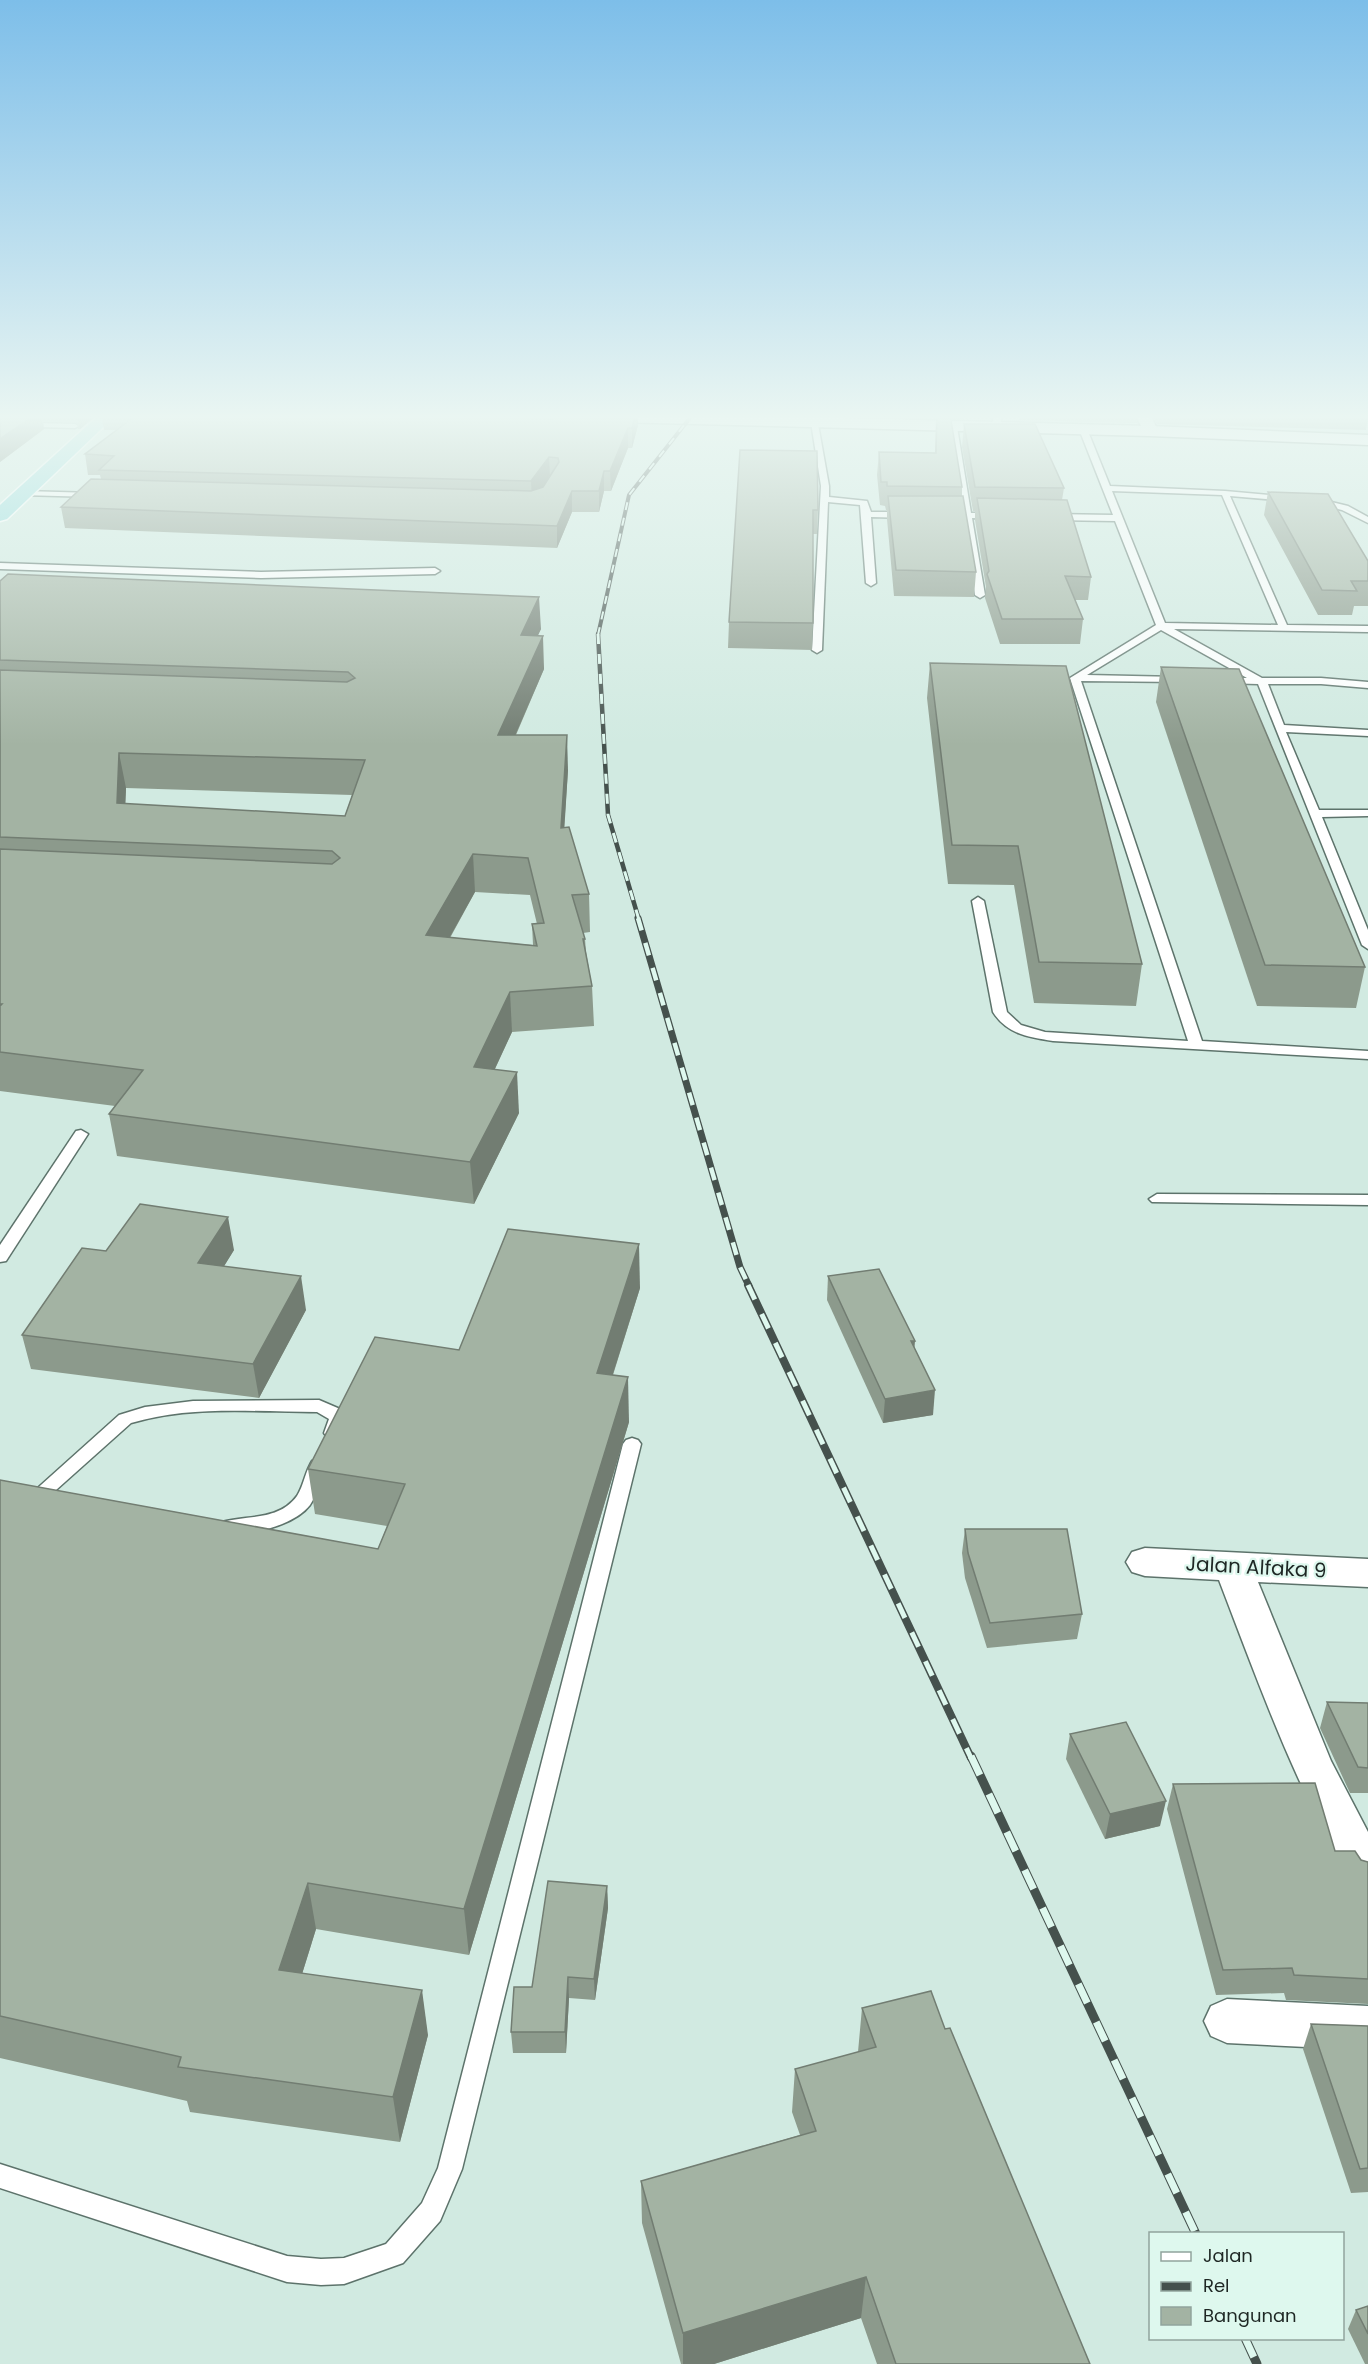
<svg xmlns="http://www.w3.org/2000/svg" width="1368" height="2364" font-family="Poppins,sans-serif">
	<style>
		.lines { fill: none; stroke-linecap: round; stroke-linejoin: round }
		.service-casing { stroke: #5d736b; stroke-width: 3 }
		.minor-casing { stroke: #5d736b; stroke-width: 3 }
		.tertiary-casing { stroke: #5d736b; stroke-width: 3 }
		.trunk-casing { stroke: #fff; stroke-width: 3 }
		.service { fill: #fff; fill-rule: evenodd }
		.minor { fill: #fff; fill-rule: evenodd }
		.tertiary { fill: #fff; fill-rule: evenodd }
		.trunk { fill: #8bdadc; fill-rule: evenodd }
		.rail-far4-casing { stroke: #45514d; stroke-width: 4 }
		.rail-far3-casing { stroke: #45514d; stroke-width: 4.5 }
		.rail-far2-casing { stroke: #45514d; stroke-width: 7 }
		.rail-far1-casing { stroke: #45514d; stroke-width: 8 }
		.rail-casing { stroke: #45514d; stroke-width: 9 }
		.rail-far4 { stroke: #def8ee; stroke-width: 2; stroke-dasharray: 8; stroke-linecap: butt }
		.rail-far3 { stroke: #def8ee; stroke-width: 3; stroke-dasharray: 10; stroke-linecap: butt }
		.rail-far2 { stroke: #def8ee; stroke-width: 4.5; stroke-dasharray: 13; stroke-linecap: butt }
		.rail-far1 { stroke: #def8ee; stroke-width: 5; stroke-dasharray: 16; stroke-linecap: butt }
		.rail { stroke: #def8ee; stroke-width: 7; stroke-dasharray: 21; stroke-linecap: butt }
		.wall { fill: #8c9a8c; fill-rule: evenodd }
		.shaded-wall { fill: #727d72 }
		.building { fill: #a3b3a3; stroke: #727d72; stroke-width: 1.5; fill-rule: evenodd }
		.labels { text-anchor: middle; stroke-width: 4.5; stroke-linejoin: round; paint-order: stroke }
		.near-street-label { font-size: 20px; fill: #1e2724; stroke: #def8ee }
	</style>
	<rect width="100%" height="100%" fill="#d1eae1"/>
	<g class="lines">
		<defs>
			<g id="service">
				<path d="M994 414H1002L1000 428 996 430 992 428Z"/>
				<path d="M0 422 75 424 79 426 75 428 0 426Z"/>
				<path d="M811 422 818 424 829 486V497L867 501 871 512H908L912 515 908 518 871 517 876 583 871 586 866 583 860 505 828 502 822 650 817 653 812 650 821 486Z"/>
				<path d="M953 425 957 427 971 513H995L999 516 995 519 972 518 985 595 980 598 975 595 963 518H947L943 515 947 512 963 513 949 427Z"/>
				<path d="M1083 427 1087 429 1110 486 1225 491 1291 497 1292 499 1288 501 1230 496 1287 625 1368 626V632L1174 629 1262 678H1321L1368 682V688L1321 684H1268L1284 725 1368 730V736L1286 732 1319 810H1368V816L1322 817 1368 930V949L1362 945 1258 684 1222 683 1221 681 1226 678H1247L1161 630 1087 675 1178 677 1182 678V682L1081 681 1202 1041 1368 1051V1059L1053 1041C1028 1037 1007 1034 993 1012L972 901 978 897 984 901 1007 1012 1021 1025 1045 1032 1188 1041 1070 678 1156 625 1115 521 1052 520 1048 517 1052 514 1113 515 1079 429ZM1112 491 1222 495 1278 625 1165 623Z"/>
				<path d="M24 491 94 493 98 495 94 497 21 495 20 493Z"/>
				<path d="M1315 498 1348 506 1368 517V523L1342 510 1312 503V499Z"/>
				<path d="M0 563 261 572 435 568 440 571 435 574 261 578 0 569Z"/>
				<path d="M81 1130 88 1134 6 1261 0 1262V1245L76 1131Z"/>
				<path d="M1157 1194 1368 1195V1205L1152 1202 1149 1199Z"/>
				<path d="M319 1400 340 1409 347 1418 339 1437H327L324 1433 329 1419 317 1412C255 1412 190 1405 131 1423L37 1507 31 1509 25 1507 22 1502 119 1415 145 1407 193 1401Z"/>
				<path d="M632 1438 638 1440 641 1444 462 2169 440 2221 403 2263 344 2284 321 2285 287 2282 0 2188V2164L287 2256 321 2259 344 2258 386 2244 422 2203 438 2168 623 1444 626 1440Z"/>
				<path d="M318 1459 324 1461 327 1465C322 1478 318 1493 310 1505 295 1525 245 1539 222 1532L219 1527 222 1522C247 1515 279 1521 297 1496 304 1485 305 1472 312 1461Z"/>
			</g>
			<g id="minor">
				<path d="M1135 414H1150L1158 431 1155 434H1145Z"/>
				<path d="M1145 1548 1368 1559V1587L1258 1582 1331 1761 1368 1832V1889L1353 1883C1295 1787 1259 1684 1219 1580L1145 1576 1132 1572 1126 1562 1132 1552Z"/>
				<path d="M1227 1999 1368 2006V2050L1227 2043 1211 2036 1204 2021 1211 2006Z"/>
			</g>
			<path id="tertiary" d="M495 414H681L1150 426 1368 435V445L1150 436 503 419Z"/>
			<path id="trunk" d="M100 414H117L7 519 0 521V505Z"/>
		</defs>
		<use href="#service" class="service-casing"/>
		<use href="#minor" class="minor-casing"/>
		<use href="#tertiary" class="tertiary-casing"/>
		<use href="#trunk" class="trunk-casing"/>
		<use href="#service" class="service"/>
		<use href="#minor" class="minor"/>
		<use href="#tertiary" class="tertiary"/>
		<use href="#trunk" class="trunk"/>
		<defs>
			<path id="rail-far4" d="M598 635 629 495 693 414"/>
			<path id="rail-far3" d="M598 634 608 815 639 920"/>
			<path id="rail-far2" d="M638 918 740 1267 749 1286"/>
			<path id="rail-far1" d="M748 1285 971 1758"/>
			<g id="rail">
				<path d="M971 1756 1196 2234"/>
				<path d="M1245 2338 1257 2364"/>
			</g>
		</defs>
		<use href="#rail-far4" class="rail-far4-casing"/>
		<use href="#rail-far3" class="rail-far3-casing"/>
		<use href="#rail-far2" class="rail-far2-casing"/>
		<use href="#rail-far1" class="rail-far1-casing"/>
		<use href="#rail" class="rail-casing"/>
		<use href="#rail-far4" class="rail-far4"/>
		<use href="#rail-far3" class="rail-far3"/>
		<use href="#rail-far2" class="rail-far2"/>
		<use href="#rail-far1" class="rail-far1"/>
		<use href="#rail" class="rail"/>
	</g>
	<g class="wall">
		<path d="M0 414H98L80 429H78L77 423 75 422 43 421 44 429 0 462Z"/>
		<path d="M101 414H638V425L632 448H628L611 491H604L599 512H572L557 548 65 528 61 507 101 479 100 475H88L85 454 117 430H104Z"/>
		<path d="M832 414H961V419H951L962 487V496L976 572 974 597 894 596 887 519V510H886L885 506 880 505 877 475 879 452 935 453 936 418 831 416Z"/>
		<path d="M1018 414H1138L1137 423 1019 420Z"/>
		<path d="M1151 414H1368V418L1366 430 1157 424Z"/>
		<path d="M964 424 1064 488 1062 500 1091 577 1088 600H1075L1083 619 1080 644H1000L985 598 986 587 975 520V511H973L962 447Z"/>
		<path d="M740 450 818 510 817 534H813V623L812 650 728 648 729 622Z"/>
		<path d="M1268 492 1368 561V606H1354L1352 615H1318L1264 515Z"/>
		<path d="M0 581 541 629 537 636 544 669 516 735 568 770 564 828 589 894 590 932 583 933 585 939 586 952 592 986 594 1026 512 1032 495 1069 519 1113 474 1204 117 1156 109 1114 115 1106 0 1091ZM126 788 352 795 345 816 125 804ZM475 892 530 895 537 924H532L533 945 450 938Z"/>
		<path d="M930 663 1142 964 1136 1006 1034 1003 1014 885 948 884 927 698Z"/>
		<path d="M1161 667 1365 967 1356 1008 1257 1006 1156 702Z"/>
		<path d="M234 1250 224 1266 306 1310 259 1398 31 1369 22 1335 106 1251Z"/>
		<path d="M828 1276 915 1349 933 1415 883 1423 827 1300Z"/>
		<path d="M640 1288 613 1375 629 1422 469 1955 316 1929 302 1974 428 2035 400 2142 190 2112 187 2101 0 2058V1480L378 1549 387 1526 315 1514 308 1469 459 1350Z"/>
		<path d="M965 1529 1082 1614 1077 1639 987 1648 965 1578 962 1553Z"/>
		<path d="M1327 1702 1368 1703V1795V1793H1350L1320 1728Z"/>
		<path d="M1070 1734 1160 1826 1105 1839 1066 1759Z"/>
		<path d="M1173 1784 1335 1851 1368 1862V2004L1286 2000 1284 1993 1216 1995 1167 1809Z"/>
		<path d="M607 1886 608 1908 595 2000 569 1998 566 2053H513L511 2032 532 1987Z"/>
		<path d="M862 2008 945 2029 1090 2364H877L861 2318 714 2364H681L642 2223 641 2181 800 2135 792 2112 795 2069 858 2052Z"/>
		<path d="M1311 2024 1368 2026V2192L1351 2193 1303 2049Z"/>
		<path d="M1368 2306V2364H1365L1348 2329 1356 2310Z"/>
	</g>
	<g class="shaded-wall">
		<path d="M36 414H41L44 429 0 462V439Z"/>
		<path d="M77 414H98L80 429Z"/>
		<path d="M552 414H572L553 430Z"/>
		<path d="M636 414H638V425L632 448V428Z"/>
		<path d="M628 428V448L611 491 610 471Z"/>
		<path d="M549 457 550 477 532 502 531 481Z"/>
		<path d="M604 471V491L599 512V491Z"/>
		<path d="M572 491V512L557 548V526Z"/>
		<path d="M539 597 541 629 523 668 521 635Z"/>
		<path d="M543 636 544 669 500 770 498 735Z"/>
		<path d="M567 735 568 770 562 865 561 828Z"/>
		<path d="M119 753 126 788 124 840 117 803Z"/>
		<path d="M473 854 475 892 429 974 426 935Z"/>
		<path d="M510 992 512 1032 477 1107 474 1067Z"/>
		<path d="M517 1072 519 1113 474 1204 470 1162Z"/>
		<path d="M228 1217 234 1250 205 1297 198 1263Z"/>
		<path d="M639 1244 640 1288 599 1418 597 1373Z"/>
		<path d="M301 1276 306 1310 259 1398 253 1364Z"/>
		<path d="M911 1341H915L913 1365Z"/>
		<path d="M628 1377 629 1422 469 1955 464 1909Z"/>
		<path d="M935 1390 933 1415 883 1423 885 1399Z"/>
		<path d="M1166 1801 1160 1826 1105 1839 1110 1814Z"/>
		<path d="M308 1883 316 1929 289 2016 279 1970Z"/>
		<path d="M607 1886 608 1908 595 2000 594 1979Z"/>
		<path d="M568 1977 569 1998 566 2053 565 2032Z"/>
		<path d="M422 1990 428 2035 400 2142 393 2097Z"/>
		<path d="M866 2277 861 2318 714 2364H683V2333Z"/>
	</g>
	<g class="building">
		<path d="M0 414H36L0 439Z"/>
		<path d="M138 414H388L552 419 571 414H636L632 428H628L610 471H604L599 491H572L557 526 61 507 91 479 531 491 543 487 559 462 558 458 549 457 531 481 99 470 114 456 85 454Z"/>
		<path d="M937 414H950L962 487 887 486V482H881L879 452 936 453Z"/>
		<path d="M964 424H1035L1064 488 975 487Z"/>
		<path d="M740 450 817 451 818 510H813V623L729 622Z"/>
		<path d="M1268 492 1328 494 1368 561V581H1351L1357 591 1322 590Z"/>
		<path d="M888 496H963L976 572 896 570Z"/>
		<path d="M977 498 1067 500 1091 577 1065 576 1083 619H1002L987 574 989 571Z"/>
		<path d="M8 574 539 597 521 635 543 636 498 735H567L561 828 569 827 589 894 572 895 585 939H583L592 986 510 992 474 1067 517 1072 470 1162 109 1114 143 1070 0 1052V1006L2 1004H0V849L332 864 340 858 332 851 0 837V670L347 682 355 678 348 672 0 660V581ZM119 753 365 760 345 816 117 803ZM473 854 528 858 544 923 532 924 537 946 426 935Z"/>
		<path d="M930 663 1066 666 1142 964 1039 962 1018 846 952 845Z"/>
		<path d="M1161 667 1239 669 1365 967 1265 965Z"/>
		<path d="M140 1204 228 1217 198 1263 301 1276 253 1364 22 1335 82 1248 106 1251Z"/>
		<path d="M508 1229 639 1244 597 1373 628 1377 464 1909 308 1883 279 1970 422 1990 393 2097 178 2067 181 2057 0 2016V1480L378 1549 405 1484 308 1469 375 1337 459 1350Z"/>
		<path d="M879 1269 915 1341H911L935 1390 885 1399 828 1276Z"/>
		<path d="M965 1529H1067L1082 1614 990 1623 968 1553Z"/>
		<path d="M1327 1702 1368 1703V1768L1358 1767Z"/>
		<path d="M1126 1722 1166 1801 1110 1814 1070 1734Z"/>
		<path d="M1315 1783 1335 1851H1355L1361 1860 1368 1862V1979L1294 1975 1292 1968 1223 1970 1173 1784Z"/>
		<path d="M548 1881 607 1886 594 1979 568 1977 565 2032H511L514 1987H532Z"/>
		<path d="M931 1991 945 2029 950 2028 1090 2364H896L866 2277 683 2333 641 2181 816 2131 795 2069 876 2047 862 2008Z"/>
		<path d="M1311 2024 1368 2026V2168L1360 2169Z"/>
		<path d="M1368 2306V2334L1356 2310Z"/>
	</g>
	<linearGradient id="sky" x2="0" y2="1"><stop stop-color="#7dbee9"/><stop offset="0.56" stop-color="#eaf6f2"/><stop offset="1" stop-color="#eaf6f2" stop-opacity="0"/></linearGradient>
	<rect width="1368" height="745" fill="url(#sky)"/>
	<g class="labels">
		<g class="near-street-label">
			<text transform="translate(1256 1567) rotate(3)" y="7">Jalan Alfaka 9</text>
		</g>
	</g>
	<rect x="1149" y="2232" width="195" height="108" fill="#def8ee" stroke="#91a49d" stroke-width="1.5"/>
	<rect x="1161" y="2252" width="30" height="9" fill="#ffffff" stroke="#91a49d" stroke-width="1.5"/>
	<text x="1203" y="2262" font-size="18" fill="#1e2724">Jalan</text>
	<rect x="1161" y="2282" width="30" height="9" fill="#45514d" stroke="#91a49d" stroke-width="1.5"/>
	<text x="1203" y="2292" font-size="18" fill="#1e2724">Rel</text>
	<rect x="1161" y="2307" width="30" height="18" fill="#a3b3a3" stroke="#91a49d" stroke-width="1.5"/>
	<text x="1203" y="2322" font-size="18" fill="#1e2724">Bangunan</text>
</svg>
